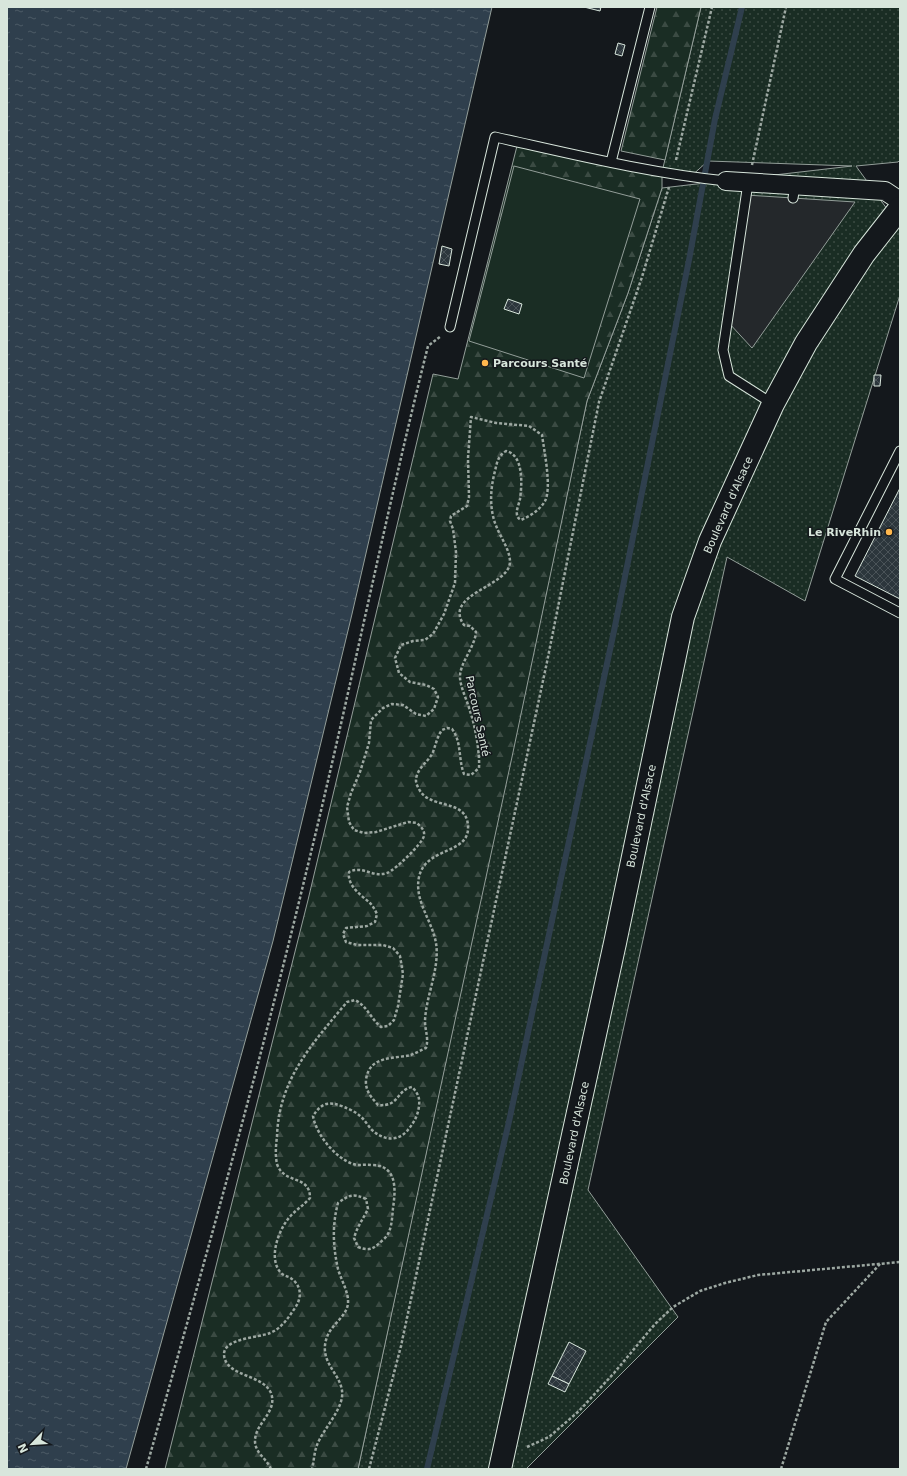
<svg xmlns="http://www.w3.org/2000/svg" width="907" height="1476" font-family="'DejaVu Sans',sans-serif">
	<style>
		.grass { fill: url(#grass-dots); stroke: #939e99 }
		.forest { fill: url(#forest-firs); stroke: #939e99 }
		.green { fill: #1a2d24; stroke: #939e99 }
		.parking { fill: #24282b; stroke: #939e99 }
		.water { fill: url(#water-ripples); stroke: #939e99 }
		.lines { fill: none; stroke-linecap: round; stroke-linejoin: round }
		.stream { stroke: #2f3f4d; stroke-width: 6 }
		.building { fill: url(#building-cross-hatch); stroke: #d8e6dc }
		.service-casing { stroke: #d8e6dc; stroke-width: 11 }
		.minor-casing { stroke: #d8e6dc; stroke-width: 20 }
		.tertiary-casing { stroke: #d8e6dc; stroke-width: 24 }
		.path { stroke: #9da8a2; stroke-width: 2.5; stroke-dasharray: 3 2; stroke-linecap: butt }
		.service { stroke: #14181c; stroke-width: 9 }
		.minor { stroke: #14181c; stroke-width: 18 }
		.tertiary { stroke: #14181c; stroke-width: 22 }
		.poi-dot { fill: #ffb74d; stroke: #14181c; stroke-width: 1.5 }
		.labels { text-anchor: middle; stroke-width: 3; stroke-linejoin: round; paint-order: stroke }
		.poi-label { font-size: 11px; font-weight: bold; fill: #d8e6dc; stroke: #14181c; text-anchor: start }
		.street-label { font-size: 11px; fill: #d8e6dc; stroke: #14181c }
	</style>
	<defs>
		<pattern id="grass-dots" width="8" height="8" patternUnits="userSpaceOnUse"><rect width="8" height="8" fill="#1a2d24"/><path d="M2 2h.1M6 6h.1" fill="none" stroke="#3b4b43" stroke-width="1.8" stroke-linecap="round"/></pattern>
		<pattern id="forest-firs" width="22" height="20" patternUnits="userSpaceOnUse"><rect width="22" height="20" fill="#1a2d24"/><path d="M5 1l3.5 6h-7zM16 11l3.5 6h-7z" fill="#3b4b43"/></pattern>
		<pattern id="water-ripples" width="26" height="14" patternUnits="userSpaceOnUse"><rect width="26" height="14" fill="#2f3f4d"/><path d="M2 4q2-2 4 0t4 0M15 11q2-2 4 0t4 0" fill="none" stroke="#4c5b66"/></pattern>
		<pattern id="building-cross-hatch" width="8" height="8" patternUnits="userSpaceOnUse"><rect width="8" height="8" fill="#2c363c"/><path d="M0 0l8 8M0 8l8-8" fill="none" stroke="#4a5358"/></pattern>
	</defs>
	<rect width="100%" height="100%" fill="#14181c"/>
	<path class="grass" d="M701 7H900V160L898 162 856 166 900 227V295L805 601 727 557 588 1190 678 1317 526 1469H358L587 401 628 293 662 188 852 166 708 161 689 178 662 172Z"/>
	<g class="forest">
		<path d="M657 7H701L665 160 621 151Z"/>
		<path d="M518 142 662 172V188L628 293 587 401 512 757 358 1469H165L308 900 433 374 458 379Z"/>
	</g>
	<path class="green" d="M514 166 640 199 584 378 469 341Z"/>
	<path class="parking" d="M746 195 855 202 752 348 728 322Z"/>
	<path class="water" d="M7 7H492L352 614 273 941 126 1469H7Z"/>
	<g class="lines">
		<path class="stream" d="M427 1469 508 1126 614 631 689 260 715 119 742 7"/>
	</g>
	<g class="building">
		<path d="M584 7H601L600 11Z"/>
		<path d="M618 43 625 45 622 56 615 54Z"/>
		<path d="M442 246 452 249 449 266 439 264Z"/>
		<path d="M508 299 522 304 519 314 504 309Z"/>
		<path d="M874 375H881L880 386H874Z"/>
		<path d="M900 488V599L855 576Z"/>
		<path d="M569 1342 586 1351 569 1384 552 1376Z"/>
		<path d="M552 1376 569 1384 565 1392 548 1384Z"/>
	</g>
	<g class="lines">
		<defs>
			<g id="service">
				<path d="M611 162 650 7"/>
				<path d="M748 183 723 350 729 376 773 404"/>
				<path d="M793 198 795 186"/>
				<path d="M450 327 495 137C572 154 648 173 726 181"/>
				<path d="M900 451 835 579 900 613"/>
			</g>
			<path id="minor" d="M726 181 885 191 900 201"/>
			<path id="tertiary" d="M500 1469 615 943 683 617 710 541 773 404 806 343 864 254 900 208"/>
		</defs>
		<use href="#service" class="service-casing"/>
		<use href="#minor" class="minor-casing"/>
		<use href="#tertiary" class="tertiary-casing"/>
		<g class="path">
			<path d="M676 160 712 7"/>
			<path d="M752 165 786 7"/>
			<path d="M527 1447 549 1437 579 1411 614 1373 655 1324 673 1307 700 1291 725 1283 758 1275 900 1262"/>
			<path d="M146 1469C202 1271 258 1073 306 873 349 698 384 521 428 346L441 336"/>
			<path d="M271 1469C267 1459 255 1453 255 1441 255 1423 278 1412 271 1393 263 1374 226 1377 224 1355 223 1338 258 1338 270 1333 282 1328 288 1318 295 1308 303 1296 301 1284 289 1277 286 1276 283 1275 281 1273 268 1259 278 1232 288 1219 294 1211 303 1206 310 1198 310 1174 284 1185 277 1164 275 1155 276 1145 277 1136 279 1079 312 1044 347 1002L355 1000C367 1006 371 1019 381 1027L388 1026 394 1020 398 1006 403 974 400 956 393 948 383 945H357L346 942 343 934 346 928 367 926 375 922 377 914C375 910 373 906 370 903 361 895 347 886 349 872 363 865 372 878 387 873 395 870 422 844 424 836 425 830 421 827 417 823L408 822 376 832 364 833 354 830 349 822 347 807 351 793 360 772 369 743 371 720 383 708 392 704 403 705 416 714 426 716 434 709 438 697 434 689 426 685 410 682 399 673 395 658 401 645 413 641 425 640 433 634 444 614 455 583 456 552 453 529 450 521 451 516 467 506 469 497 468 458 471 417 496 423 529 426 542 435C544 450 552 488 545 501 540 510 530 516 521 520 518 518 518 518 517 515 516 510 519 504 520 499 522 485 524 455 506 451 498 456 497 462 495 471 490 490 489 510 497 528 501 538 510 550 510 562 509 587 442 594 464 625L470 626 476 632C475 647 459 664 460 678 461 689 467 700 470 711 475 725 480 753 479 768L471 775 464 774C458 759 462 742 452 729L447 728 442 730C437 737 436 744 433 752 429 761 420 766 417 775 415 780 416 784 419 789 429 810 467 798 468 826 470 855 426 846 419 877 414 901 432 920 436 943 440 969 426 995 425 1021 425 1031 429 1038 426 1048 421 1050 416 1053 411 1055 394 1059 369 1055 366 1080 365 1091 372 1098 378 1105 400 1107 396 1090 412 1087 418 1093 420 1098 419 1106 418 1116 413 1124 407 1131 397 1142 383 1140 372 1130 368 1126 365 1120 360 1116 356 1112 349 1109 344 1107 329 1101 322 1102 313 1116 316 1134 335 1158 353 1164 359 1166 365 1164 371 1165 397 1165 396 1188 393 1208 392 1218 392 1232 384 1239 374 1248 371 1252 358 1247L354 1238C357 1227 363 1219 368 1209L366 1199C353 1193 349 1195 338 1203 332 1225 333 1247 338 1269 341 1280 349 1292 348 1304 346 1317 331 1325 327 1337 317 1364 345 1375 342 1397 340 1412 323 1430 317 1445 314 1453 314 1461 312 1469"/>
			<path d="M369 1469 401 1346 547 662 599 402 642 277 669 187"/>
			<path d="M781 1469 826 1322 880 1264"/>
		</g>
		<use href="#service" class="service"/>
		<use href="#minor" class="minor"/>
		<use href="#tertiary" class="tertiary"/>
	</g>
	<g class="poi-dot">
		<circle cx="485" cy="363" r="4"/>
		<circle cx="889" cy="532" r="4"/>
	</g>
	<g class="labels">
		<g class="poi-label">
			<text x="493" y="367">Parcours Santé</text>
			<text x="881" y="536" text-anchor="end">Le RiveRhin</text>
		</g>
		<g class="street-label">
			<text transform="translate(728 505) rotate(-66)" y="4">Boulevard d'Alsace</text>
			<text transform="translate(478 716) rotate(78)" y="4">Parcours Santé</text>
			<text transform="translate(641 816) rotate(-78)" y="4">Boulevard d'Alsace</text>
			<text transform="translate(574 1133) rotate(-78)" y="4">Boulevard d'Alsace</text>
		</g>
	</g>
	<rect width="907" height="1476" fill="none" stroke="#d8e6dc" stroke-width="16"/>
	<g transform="translate(32 1444) rotate(245)" stroke="#14181c" stroke-width="3" paint-order="stroke">
	<path d="M0-3L7 15L0 10L-7 15Z" fill="#d8e6dc"/>
	<text y="-6" font-size="11" font-weight="bold" text-anchor="middle" fill="#d8e6dc">N</text>
	</g>
</svg>
